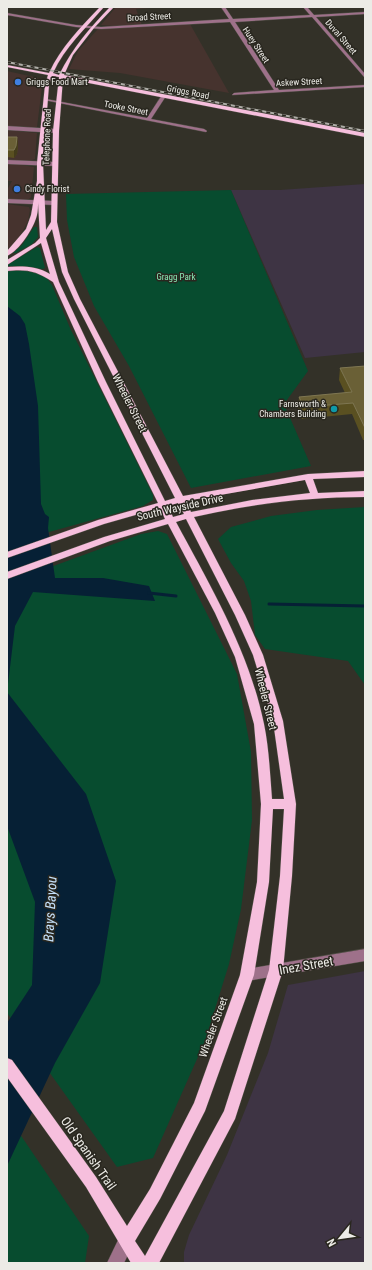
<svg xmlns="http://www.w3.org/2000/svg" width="372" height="1270" font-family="'Roboto Condensed',sans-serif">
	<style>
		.commercial { fill: #46332e }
		.industrial { fill: #3e3444 }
		.green { fill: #074c2f }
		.water { fill: #062035 }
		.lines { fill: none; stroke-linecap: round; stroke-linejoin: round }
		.stream { stroke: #062035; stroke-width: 3 }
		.minor-casing { stroke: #514f46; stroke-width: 1 }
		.major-casing { stroke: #514f46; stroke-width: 1 }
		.minor { fill: #9e718a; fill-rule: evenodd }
		.major { fill: #f6bfdd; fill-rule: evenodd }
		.rail-casing { stroke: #afaea8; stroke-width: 2 }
		.rail { stroke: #29271f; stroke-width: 1.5; stroke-dasharray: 4; stroke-linecap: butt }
		.wall { fill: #5a5021 }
		.shaded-wall { fill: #443c1b }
		.building { fill: #6a6036; stroke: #7e7652 }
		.shop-dot { fill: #3f7fe0; stroke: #29271f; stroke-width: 1.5 }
		.culture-dot { fill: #0f9aa8; stroke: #29271f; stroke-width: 1.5 }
		.labels { text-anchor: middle; stroke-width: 3; stroke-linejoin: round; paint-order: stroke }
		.far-street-label { font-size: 9px; fill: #ecebe6; stroke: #29271f }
		.far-poi-label { font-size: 9px; fill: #ecebe6; stroke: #29271f; text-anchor: start }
		.far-park-label { font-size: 9px; fill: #8ae8b5; stroke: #29271f }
		.street-label { font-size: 11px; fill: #ecebe6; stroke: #29271f }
		.near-street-label { font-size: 13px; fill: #ecebe6; stroke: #29271f }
		.near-water-label { font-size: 14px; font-style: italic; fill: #c4e0fa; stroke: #29271f }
	</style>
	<rect width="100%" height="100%" fill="#333128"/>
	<g class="commercial">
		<path d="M116 7H163L136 9 142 25 114 26 101 25Z"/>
		<path d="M190 24 229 93 120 73 69 69 78 51 98 29Z"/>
		<path d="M7 71 43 79 37 127H7Z"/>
		<path d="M7 130 37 133 35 159 30 161H7Z"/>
		<path d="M7 163 34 167 31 197 29 199 7 200V190L12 181H7Z"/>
		<path d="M7 204 29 207 30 210 28 221 20 236 7 250Z"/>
	</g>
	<g class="industrial">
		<path d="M365 184V352L305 358 231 190H280Z"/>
		<path d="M365 971V1263H184V1252L189 1235 227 1155 268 1053 288 985Z"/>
	</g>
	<g class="green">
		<path d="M231 190 308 371 284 404 311 466 191 488 129 366 94 306 74 257 67 220 66 194Z"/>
		<path d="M34 227H37L38 237 32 244 16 253H13L22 245Z"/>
		<path d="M37 247 40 248 45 268 42 269 21 266H9L7 265Z"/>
		<path d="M24 270 36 273 46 277 52 285 70 328 153 495V500L143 506 49 532 7 547V271Z"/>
		<path d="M365 507V685L348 661 265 649 255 635 251 601 244 581 231 563 218 539 231 527 271 516 317 510Z"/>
		<path d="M158 531 167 534 237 674 251 752 252 820 241 909 229 964 205 1041 153 1158 117 1167 7 1013V583L141 534Z"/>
		<path d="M7 1115 89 1236 85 1263H7Z"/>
	</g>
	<path class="water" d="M7 306 20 316 25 324 29 344 38 406 41 504 45 514 49 517 48 528 55 578H103L149 586 155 601 33 592 15 626 7 692 86 794 116 881 100 983 55 1063 7 1166V1023L32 985 35 902 7 826Z"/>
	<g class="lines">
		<g class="stream">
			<path d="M149 593 176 596"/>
			<path d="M269 604 365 606"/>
		</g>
		<defs>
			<g id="minor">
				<path d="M221 7H225L233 19 310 15 303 7H307L314 15 365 12V14L316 17 365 74V78L312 17 235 22 279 90 365 85V87L232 95 234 93 274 90 230 22 101 29 76 27 7 15V13L76 25 101 27 229 19Z"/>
				<path d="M162 95 166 96 151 119 204 129 207 131 206 132 44 100 46 99 147 118Z"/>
				<path d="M7 126 56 129 59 131 56 133 7 130Z"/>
				<path d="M7 160 55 162 58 164 55 166 7 164Z"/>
				<path d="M7 199 54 201 57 203 54 205 7 203Z"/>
				<path d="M365 949V961L247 981 242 980 240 975 242 970 247 969Z"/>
				<path d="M127 1232 133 1234 135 1240 124 1263H107L121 1234Z"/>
			</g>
			<path id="major" d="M100 7H104C85 29 65 47 53 73L59 75C73 47 89 29 110 7H114L94 28 73 55 64 75 365 133V137L63 78 59 131 57 222 68 272 80 299 183 496 308 474 365 471V477L313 479 318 493 365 491V497C307 497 251 504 194 517L245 615 263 655 283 721 296 804 292 876 283 970 235 1119 159 1263H131L86 1187 7 1077V1058L12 1060 96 1177 127 1226 150 1189 194 1103 240 975 257 882 261 804 254 724 235 657 215 613 168 524 110 541 7 579V572L104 537 165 519 160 508 104 524 7 558V552L98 520 158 503 98 382 53 282C36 271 27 269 7 271V267C22 266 37 266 50 274L41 243 7 265V260L35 243 40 238 38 202C38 206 38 211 37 215 34 228 19 251 7 256V251L26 229 31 215 37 181V163L45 85 48 75 7 67V65L49 73C61 47 80 28 100 7ZM52 76 59 77 53 131 51 222 46 230 43 163 49 85ZM52 229 62 272 74 299 175 498 165 501 106 382 59 282 46 238ZM305 480 310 493 252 500 191 512 186 501ZM178 503 184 514 173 517 168 506ZM186 519 235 615 253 655 273 721 284 799H272C270 774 269 748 264 724 249 651 211 587 176 522ZM273 809H284L280 876 269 970 224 1111 145 1256 135 1241 160 1199 205 1111 254 975 269 882Z"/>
		</defs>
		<use href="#minor" class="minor-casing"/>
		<use href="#major" class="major-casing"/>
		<use href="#minor" class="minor"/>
		<use href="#major" class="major"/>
		<defs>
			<path id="rail" d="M7 62 365 131"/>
		</defs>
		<use href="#rail" class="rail-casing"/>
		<use href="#rail" class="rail"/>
	</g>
	<g class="wall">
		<path d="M7 137H17L18 145 17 154 14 158 7 157Z"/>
		<path d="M365 366V440H363L352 414 302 419 298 409 299 397 345 393 339 380 340 368Z"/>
	</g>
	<path class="shaded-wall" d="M17 137 18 145 17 154 14 158V150Z"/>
	<g class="building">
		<path d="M7 137H17L16 146 14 150H7Z"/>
		<path d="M365 366V428L353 403 304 407 299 397 352 392 340 368Z"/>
	</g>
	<g class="shop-dot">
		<circle cx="18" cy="82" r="4"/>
		<circle cx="17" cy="189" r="4"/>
	</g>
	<circle class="culture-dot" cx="334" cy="409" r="4"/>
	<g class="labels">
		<g class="far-street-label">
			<text transform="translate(149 17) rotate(-3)" y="3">Broad Street</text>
			<text transform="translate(341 37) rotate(49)" y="3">Duval Street</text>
			<text transform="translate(256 45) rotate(57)" y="3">Huey Street</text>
			<text transform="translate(299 82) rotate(-3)" y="3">Askew Street</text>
			<text transform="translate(188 92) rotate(11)" y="3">Griggs Road</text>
			<text transform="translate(126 108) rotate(11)" y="3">Tooke Street</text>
			<text transform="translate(47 137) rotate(-88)" y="3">Telephone Road</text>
		</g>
		<g class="far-poi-label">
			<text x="26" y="85">Griggs Food Mart</text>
			<text x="25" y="192">Cindy Florist</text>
			<text x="326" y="407" text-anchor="end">Farnsworth &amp;<tspan x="326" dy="10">Chambers Building</tspan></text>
		</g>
		<g class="far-park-label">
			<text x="176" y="280">Gragg Park</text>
		</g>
		<g class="street-label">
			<text transform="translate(130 403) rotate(63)" y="4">Wheeler Street</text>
			<text transform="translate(180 507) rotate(-13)" y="4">South Wayside Drive</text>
			<text transform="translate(266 699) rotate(76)" y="4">Wheeler Street</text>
			<text transform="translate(213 1027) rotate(-70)" y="4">Wheeler Street</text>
		</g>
		<g class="near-street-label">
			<text transform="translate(306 965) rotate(-10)" y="5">Inez Street</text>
			<text transform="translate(89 1153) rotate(55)" y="5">Old Spanish Trail</text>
		</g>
		<g class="near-water-label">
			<text transform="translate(50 909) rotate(-87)" y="5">Brays Bayou</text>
		</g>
	</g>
	<rect width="372" height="1270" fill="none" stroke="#ecebe6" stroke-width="16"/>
	<g transform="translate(340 1238) rotate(241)" stroke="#29271f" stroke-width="3" paint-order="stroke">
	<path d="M0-3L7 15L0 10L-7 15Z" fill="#ecebe6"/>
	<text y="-6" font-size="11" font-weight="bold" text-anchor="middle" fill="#ecebe6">N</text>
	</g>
</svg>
